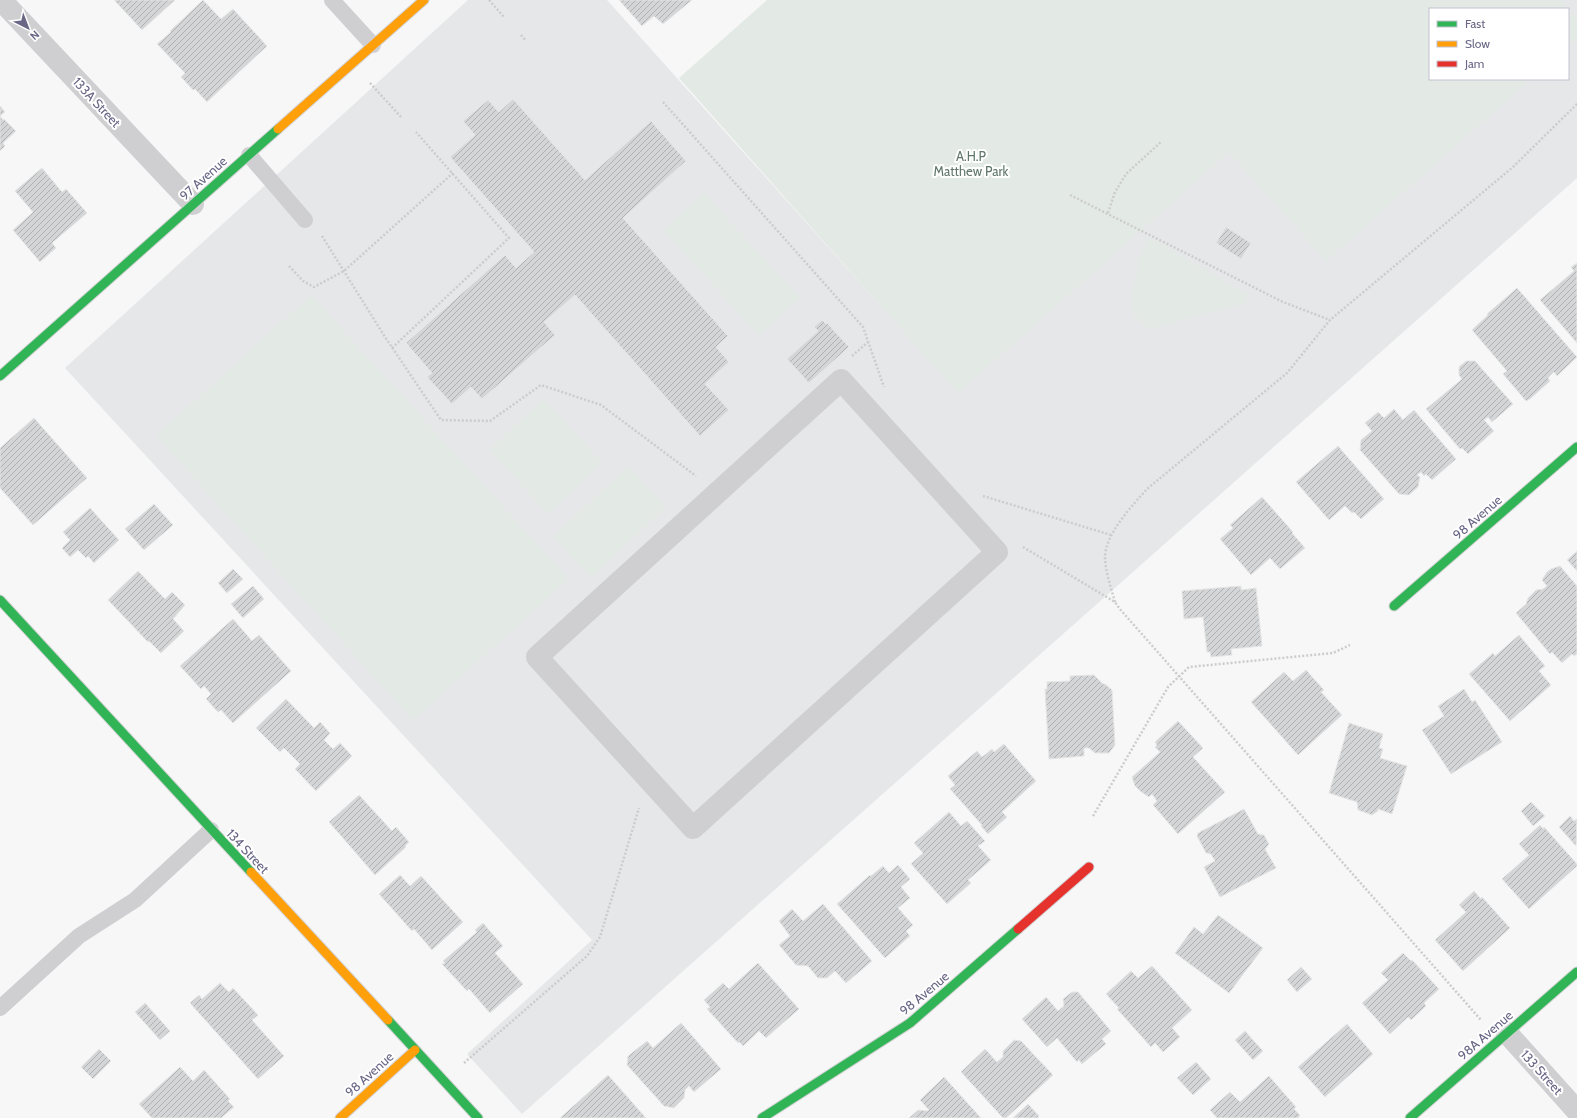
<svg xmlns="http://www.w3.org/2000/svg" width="1577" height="1118" font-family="Cabin,sans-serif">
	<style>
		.built { fill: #e6e7e8; fill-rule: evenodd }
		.park { fill: #e3e9e5 }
		.building { fill: url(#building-hatch); stroke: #e6e6e6 }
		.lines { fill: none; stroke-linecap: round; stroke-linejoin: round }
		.fast-casing { stroke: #d3d2d5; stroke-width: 11 }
		.slow-casing { stroke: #d3d2d5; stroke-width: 11 }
		.jam-casing { stroke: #d3d2d5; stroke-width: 11 }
		.path { stroke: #cccccd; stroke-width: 2.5; stroke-dasharray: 2 2; stroke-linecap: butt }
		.lane { stroke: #cfced1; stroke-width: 16 }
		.street { stroke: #cfced1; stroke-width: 22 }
		.fast { stroke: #30b455; stroke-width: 9 }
		.slow { stroke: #ff9f0a; stroke-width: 9 }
		.jam { stroke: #e5322d; stroke-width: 9 }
		.labels { text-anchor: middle; stroke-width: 4; stroke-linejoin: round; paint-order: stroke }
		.street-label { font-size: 13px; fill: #696686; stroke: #fff }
		.park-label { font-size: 13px; fill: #61786b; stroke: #fff }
	</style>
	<defs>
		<pattern id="building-hatch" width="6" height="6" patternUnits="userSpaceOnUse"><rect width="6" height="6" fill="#d4d5d6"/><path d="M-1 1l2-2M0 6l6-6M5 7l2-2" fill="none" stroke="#b0b1b3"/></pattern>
	</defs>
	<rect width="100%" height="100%" fill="#f6f7f6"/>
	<path class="built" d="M468 0H607L958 392 1400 0H1577V178L522 1114 467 1054 592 940 65 368ZM1430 9H1568V79H1430Z"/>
	<g class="park">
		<path d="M767 0H1560L1568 9H1430V79H1531L1326 261 1229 152 958 393 679 78Z"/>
		<path d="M1568 9 1577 19V38L1568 46Z"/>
		<path d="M704 193 800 298 759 335 663 230Z"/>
		<path d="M1149 237 1248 295 1243 304 1149 329 1133 314 1131 305 1139 258Z"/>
		<path d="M311 295 569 579 413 720 156 436Z"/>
		<path d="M543 399 602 462 548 514 489 450Z"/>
		<path d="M628 466 666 507 591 578 553 537Z"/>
	</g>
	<g class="building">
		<path d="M114 0H175L142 30Z"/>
		<path d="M203 0 221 19 233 9 267 46 207 102 195 89 193 90 181 77 185 73 157 44 171 32 170 31Z"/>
		<path d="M619 0H692L663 24 654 16 642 26Z"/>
		<path d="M513 99 585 180 651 121 686 161 623 218 728 336 716 347 729 362 705 384 729 410 700 436 575 295 544 322 555 335 482 399 471 387 452 404 427 377 432 373 406 343 505 255 516 268 534 252 450 157 475 135 463 121 488 100 499 112Z"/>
		<path d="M0 106 5 112 0 116 3 120 4 119 16 131 3 143 5 146 0 151Z"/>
		<path d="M42 168 62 192 66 189 87 213 52 243 56 248 40 262 13 230 33 212 15 191Z"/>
		<path d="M1226 227 1251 243 1241 259 1216 243Z"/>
		<path d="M1577 263V343L1540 300 1574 271 1571 267Z"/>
		<path d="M1517 288 1577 357 1557 376 1554 372 1548 378 1550 381 1530 399 1526 401 1503 374 1507 371 1472 330 1488 315 1487 314Z"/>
		<path d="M822 320 826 324 827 323 849 347 809 383 787 359 818 331 814 327Z"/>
		<path d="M1466 361H1475L1513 404 1492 422 1488 417 1484 420 1494 431 1468 454 1462 448 1460 449 1426 409 1462 379 1459 375V367Z"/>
		<path d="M1394 409 1403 420 1414 410 1456 459 1432 480 1426 474 1424 476 1421 472 1417 475 1420 477 1418 487 1409 495 1399 494 1360 450 1361 440 1372 431 1365 423 1378 412 1384 418Z"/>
		<path d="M34 418 87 478 33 525 0 488V448Z"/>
		<path d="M1338 446 1384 499 1361 519 1354 512 1352 513 1345 506 1329 520 1296 482Z"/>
		<path d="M1262 497 1293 532 1292 533 1305 548 1280 569 1270 558 1251 575 1220 539 1233 528 1230 525Z"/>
		<path d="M154 504 173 525 144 550 125 529Z"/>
		<path d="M90 508 119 540 94 563 88 556 86 558 78 550 70 557 62 548 70 540 63 532Z"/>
		<path d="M1577 551V571L1567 560Z"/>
		<path d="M1560 566 1577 586V654L1574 656 1572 654 1562 663 1552 652 1550 654 1516 613 1526 604 1528 598 1536 590 1543 589 1547 586 1542 580 1547 572 1551 569Z"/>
		<path d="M233 569 243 579 227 593 218 583Z"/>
		<path d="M138 571 165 599 172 592 185 605 173 619 184 631 161 653 149 641 148 642 108 600Z"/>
		<path d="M253 586 264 599 243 618 231 604Z"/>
		<path d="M1241 586V590L1256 588 1262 646 1231 649 1232 655 1211 657 1210 652H1207L1203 617 1184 619 1182 591Z"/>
		<path d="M233 619 252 641 259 635 291 671 233 723 221 710 218 712 206 699 211 694 204 686 201 689 180 666Z"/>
		<path d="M1519 635 1545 666 1539 671 1551 685 1510 721 1469 674 1493 653 1495 656Z"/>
		<path d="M1306 670 1324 690 1321 692 1342 715 1298 755 1251 702 1284 672 1293 681Z"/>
		<path d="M1094 675 1103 684H1105L1112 690 1115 745 1109 753H1095L1089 748H1084V756L1049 759 1045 689H1047V682L1070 681V676Z"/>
		<path d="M1464 689 1472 702 1475 700 1502 742 1451 774 1422 730 1444 716 1438 706Z"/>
		<path d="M286 699 314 728 320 722 330 733 324 740 333 749 340 743 352 756 316 791 295 769 300 764 284 748 280 752 256 728Z"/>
		<path d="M1178 721 1203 748 1193 757 1225 792 1178 834 1153 805 1157 801 1152 794 1149 797 1140 791 1135 786 1132 777 1160 752 1155 747 1157 745 1155 742Z"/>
		<path d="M1349 723 1383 734 1379 748 1383 749 1380 758 1407 766 1392 814 1378 809V811L1372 815 1358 810 1357 802 1329 793Z"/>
		<path d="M1004 744 1036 781 1002 812 1007 817 988 834 981 826 982 825 950 789 955 785 948 776 977 751 982 757 992 749 994 752Z"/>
		<path d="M359 795 392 831 396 827 409 842 405 846 406 847 375 875 329 822Z"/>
		<path d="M1531 802 1545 816 1533 826 1521 811Z"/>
		<path d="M1244 809 1258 834 1264 835 1269 844 1265 849 1276 868 1220 897 1204 867 1215 861 1211 854 1206 853 1197 836 1198 833Z"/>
		<path d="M949 812 961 826 967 821 985 841 978 846 991 860 968 880 971 883 947 904 911 864 923 853 914 843Z"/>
		<path d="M1570 816 1574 821 1577 819 1576 846 1559 827Z"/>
		<path d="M1540 825 1543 829 1544 827 1577 864V866L1529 909 1502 879 1529 855 1519 844Z"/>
		<path d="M898 865 910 879 901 887 910 898 898 908 913 925 906 931 910 936 885 958 837 904 870 875 871 876 883 866 889 873Z"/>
		<path d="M400 875 410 886 421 876 463 922 432 950 414 929 412 931 379 894Z"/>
		<path d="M1474 891 1481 899 1482 897 1510 928 1463 971 1435 940 1466 912 1459 905Z"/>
		<path d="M823 904 872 961 846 983 835 971 827 978H818L808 966 796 965 779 945 790 936 779 921 792 909 803 921Z"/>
		<path d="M1218 915 1263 948 1229 993 1175 953 1194 927 1203 934Z"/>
		<path d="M483 923 503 946 495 953 523 984 490 1013 469 989 467 991 442 964 445 963 443 961 477 932 475 930Z"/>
		<path d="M1403 953 1411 961 1412 960 1439 989 1424 1003 1426 1006 1411 1020 1408 1017 1390 1034 1362 1003 1388 980 1381 973Z"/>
		<path d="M758 963 799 1009 766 1038 759 1031 743 1046 739 1042 738 1043 707 1009 710 1007 704 1000 723 983 729 989Z"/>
		<path d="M1152 966 1192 1010 1172 1028 1180 1037 1163 1052 1155 1043 1151 1047 1117 1009 1119 1008 1106 994 1131 971 1138 978Z"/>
		<path d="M1301 967 1312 979 1297 992 1287 980Z"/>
		<path d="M220 983 229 992 233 988 258 1015 252 1020 284 1056 258 1079 190 1003 199 995 202 999Z"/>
		<path d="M1072 992H1078L1111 1031 1102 1039 1106 1044 1082 1064 1079 1060 1077 1062 1057 1038 1047 1047 1022 1019 1046 997 1058 1011 1064 1006 1063 999Z"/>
		<path d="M145 1003 170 1031 160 1040 135 1012Z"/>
		<path d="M681 1023 721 1069 694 1092 689 1086 685 1090 684 1098 674 1108 664 1106 627 1065 628 1056 647 1041 653 1048Z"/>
		<path d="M1347 1024 1373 1054 1325 1097 1298 1067Z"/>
		<path d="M1245 1031 1263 1051 1253 1060 1235 1040Z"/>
		<path d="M1014 1040 1021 1041 1053 1075 1006 1118H1003L961 1072 985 1049 997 1062 1003 1057V1051Z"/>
		<path d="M99 1049 111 1061 93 1079 81 1067Z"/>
		<path d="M1196 1062 1211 1079 1193 1095 1177 1078Z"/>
		<path d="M180 1067 193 1081 204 1070 230 1099 228 1101 234 1107 221 1118H152L139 1104Z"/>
		<path d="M608 1075 646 1118H560Z"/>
		<path d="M1269 1076 1296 1107 1294 1109 1300 1115 1298 1118H1217L1210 1110 1230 1092 1240 1102Z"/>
		<path d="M944 1077 981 1118H909L918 1110 927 1111 929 1110 920 1100Z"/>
		<path d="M1028 1104 1039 1116 1037 1118H1013Z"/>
	</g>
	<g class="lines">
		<defs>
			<g id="fast">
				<path d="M0 376 278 129"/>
				<path d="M0 600 251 872"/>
				<path d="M1394 606 1577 447"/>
				<path d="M388 1020 478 1118"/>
				<path d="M762 1118 910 1023 1018 929"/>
				<path d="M1410 1118 1577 972"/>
			</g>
			<g id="slow">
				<path d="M278 129 424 0"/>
				<path d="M251 872 388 1020"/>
				<path d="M340 1118 415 1050"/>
			</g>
			<path id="jam" d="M1018 929 1089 867"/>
		</defs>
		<use href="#fast" class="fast-casing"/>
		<use href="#slow" class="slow-casing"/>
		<use href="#jam" class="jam-casing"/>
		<g class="path">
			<path d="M489 0 504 17"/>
			<path d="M521 35 526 41"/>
			<path d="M370 83 401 117"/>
			<path d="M663 102 863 327 884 387"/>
			<path d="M1070 195 1283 302 1330 320"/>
			<path d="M1108 213 1115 192 1126 174 1162 141"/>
			<path d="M322 236 385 337 441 420 490 421 541 385 601 405 696 476"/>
			<path d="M289 266 303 281 314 287 344 271 453 173"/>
			<path d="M392 348 509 238 416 132"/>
			<path d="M852 356 868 342"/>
			<path d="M983 496 1111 535"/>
			<path d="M1023 547 1115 602 1119 608 1481 1020"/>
			<path d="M1115 602C1111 588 1106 573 1105 559 1104 535 1132 506 1147 489L1287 373 1330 320 1513 167 1577 104"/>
			<path d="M1093 816 1168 687 1189 667 1333 653 1350 645"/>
			<path d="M464 1063 587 956 600 937 639 808"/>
		</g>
		<g class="lane">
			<path d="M332 0 373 45"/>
			<path d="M249 155 305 220"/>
			<path d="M0 1008 79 936 135 900 211 830"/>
		</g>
		<g class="street">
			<path d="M1 0 193 204"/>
			<path d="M841 380 997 552 693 828 537 657Z"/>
			<path d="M1507 1033 1577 1111"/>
		</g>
		<use href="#fast" class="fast"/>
		<use href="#slow" class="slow"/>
		<use href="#jam" class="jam"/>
	</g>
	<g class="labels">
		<g class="street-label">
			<text transform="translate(97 102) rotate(47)" y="5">133A Street</text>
			<text transform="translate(203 178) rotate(-42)" y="5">97 Avenue</text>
			<text transform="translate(1477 517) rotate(-41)" y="5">98 Avenue</text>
			<text transform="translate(248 851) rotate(47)" y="5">134 Street</text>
			<text transform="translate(924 993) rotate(-40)" y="5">98 Avenue</text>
			<text transform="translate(1485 1035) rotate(-41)" y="5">98A Avenue</text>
			<text transform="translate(1542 1072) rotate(48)" y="5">133 Street</text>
			<text transform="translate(369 1074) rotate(-42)" y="5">98 Avenue</text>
		</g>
		<g class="park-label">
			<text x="971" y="161">A.H.P<tspan x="971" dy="15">Matthew Park</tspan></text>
		</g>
	</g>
	<rect x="1429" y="8" width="140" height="72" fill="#ffffff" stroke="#c3c2cf"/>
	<rect x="1437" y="21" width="20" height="6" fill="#30b455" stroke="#c3c2cf"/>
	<text x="1465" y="28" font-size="12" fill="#696686">Fast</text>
	<rect x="1437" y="41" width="20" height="6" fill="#ff9f0a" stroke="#c3c2cf"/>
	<text x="1465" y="48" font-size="12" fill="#696686">Slow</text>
	<rect x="1437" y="61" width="20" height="6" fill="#e5322d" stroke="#c3c2cf"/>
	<text x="1465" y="68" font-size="12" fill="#696686">Jam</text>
	<g transform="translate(28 28) rotate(138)" stroke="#ffffff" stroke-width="3" paint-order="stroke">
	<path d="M0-3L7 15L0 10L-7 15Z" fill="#696686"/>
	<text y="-6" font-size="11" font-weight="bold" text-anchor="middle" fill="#696686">N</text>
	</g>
</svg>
